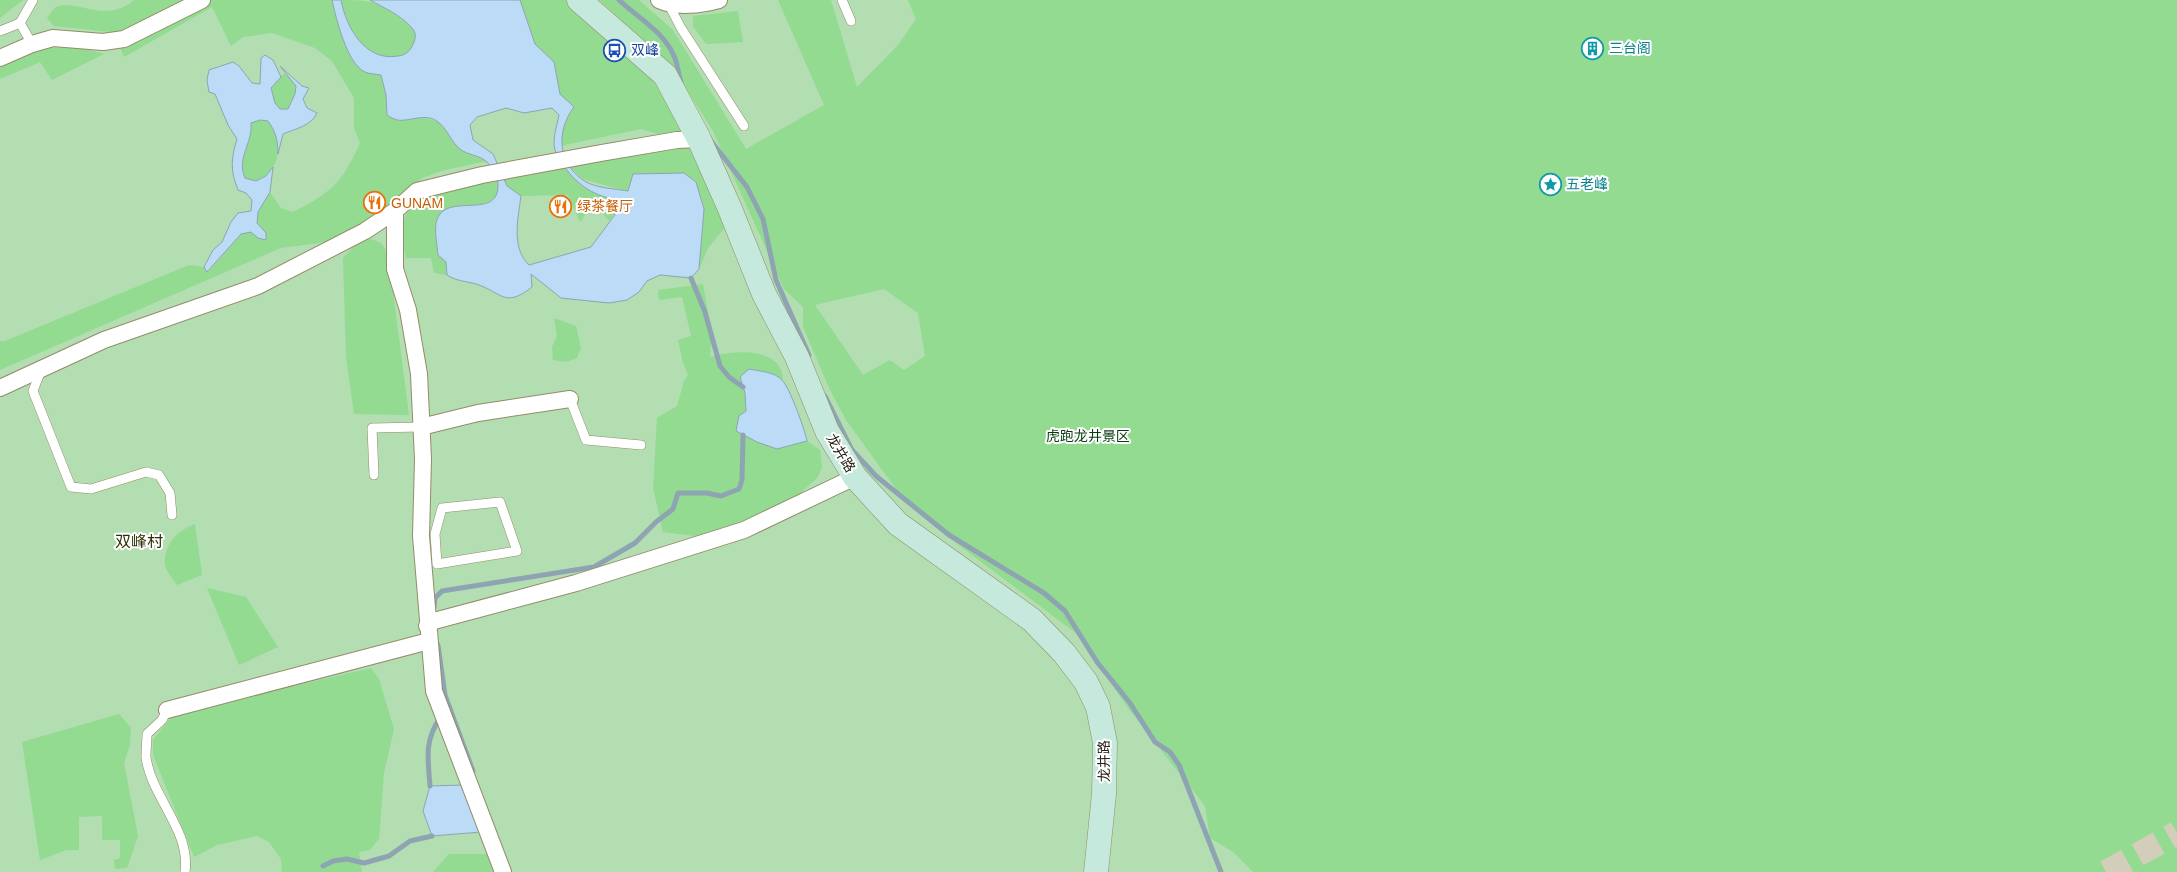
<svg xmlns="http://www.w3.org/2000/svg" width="2177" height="872" font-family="Helvetica,'Noto Sans SC',sans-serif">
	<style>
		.green { fill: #b2deb1 }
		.forest { fill: #92db91; fill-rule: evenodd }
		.water { fill: #bcdbf7; stroke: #8fa4b3; fill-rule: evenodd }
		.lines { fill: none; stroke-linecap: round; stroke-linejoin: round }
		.stream { stroke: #8fa4b3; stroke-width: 5 }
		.secondary-tunnel { stroke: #d3ceb9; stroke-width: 24; stroke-dasharray: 24 12; stroke-linecap: butt }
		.lane-casing { stroke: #948c69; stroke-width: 10 }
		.street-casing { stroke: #948c69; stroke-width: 18 }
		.secondary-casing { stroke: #948c69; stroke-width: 25 }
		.lane { stroke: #fff; stroke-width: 9 }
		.street { stroke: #fff; stroke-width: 16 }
		.secondary { stroke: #c6e9dd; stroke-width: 24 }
		.labels { text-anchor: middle; stroke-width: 4; stroke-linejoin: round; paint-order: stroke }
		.culture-label { font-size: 14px; fill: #0d838f; stroke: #fff; text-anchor: start }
		.transit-label { font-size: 14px; fill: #164399; stroke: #fff; text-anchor: start }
		.food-label { font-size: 14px; fill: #c56008; stroke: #fff; text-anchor: start }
		.park-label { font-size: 14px; fill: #073c0c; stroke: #fff }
		.street-label { font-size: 14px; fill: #262215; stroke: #fff }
		.quarter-label { font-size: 16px; fill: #2f2f05; stroke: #fff }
	</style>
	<rect width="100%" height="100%" fill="#fef9e2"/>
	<rect class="green" x="0" y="0" width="2177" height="872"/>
	<g class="forest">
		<path d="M0 0H23L0 18Z"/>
		<path d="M134 0H181L119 33 54 26 47 18C50 14 54 8 58 6 78 0 107 24 134 0Z"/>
		<path d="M209 0H332L337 19 364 72 381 75 386 95 387 115 398 120 418 117 438 121 461 150 487 161 441 171 422 178 394 204 365 225 327 242 281 248 0 370V341H5L189 265 204 267 208 272 241 234 251 232 258 238 266 233 257 223 258 212 270 192 281 208 293 212C331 193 342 183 360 143L354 128V98L332 61 315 48 272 33 243 37 231 46 212 7 124 57 120 48Z"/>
		<path d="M341 0C369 0 379 1 401 19 405 21 411 25 414 28 417 33 415 38 414 43 411 50 406 55 397 57 365 61 346 27 341 0Z"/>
		<path d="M520 0H567L648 73 687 132 658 134 641 129 560 146 563 126 574 107 560 94 554 62 535 44Z"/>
		<path d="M599 0H639L673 30 746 149 824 105 778 0H831L857 87 898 45 916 19 908 0H2177V872H1253L1233 852 1210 838 1205 806 1128 708 1077 634 960 546 904 500 846 420 830 390 803 327V307L784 289 713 131 671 65ZM884 289 918 313 925 356 904 370 890 360 863 375 815 305Z"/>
		<path d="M738 11 743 42 706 44 693 26V16Z"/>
		<path d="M79 47 104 54 52 80 40 62 0 79V67L44 48Z"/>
		<path d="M284 73 302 86 295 94 288 109H280L275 103 271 88Z"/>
		<path d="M260 120 268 121C284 143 282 169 256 181L245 178C236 158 253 143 251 123Z"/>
		<path d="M690 144 729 223 708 248 699 269 700 254 657 175 633 174 629 192 583 179 571 168 580 185 609 198H616L617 211 609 221 594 203 580 222 568 195 521 196 507 186C490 202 485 208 460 205L446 262 447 275 434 273 431 258H406C400 223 399 210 433 193Z"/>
		<path d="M371 239 381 243 388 253 409 415 354 414 346 357 343 258 355 245Z"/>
		<path d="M703 284 712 336 710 357C733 350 782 346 783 380L775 376 749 369 745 393 746 411 777 449 807 441 820 450 822 468 817 478 796 497 724 530 694 536 663 532 653 488 657 418 677 406 684 381 688 375 683 363 678 340 691 336 682 297 659 300 658 290Z"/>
		<path d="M554 318 576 326 581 348 577 358 566 362 553 360 552 347 557 336Z"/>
		<path d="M195 524 202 575 177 585C173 579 166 571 165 565 163 545 178 530 195 524Z"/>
		<path d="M207 588 246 597 278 647 239 665Z"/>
		<path d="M371 668 379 679 394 729 384 773 379 839 370 850 359 852 362 872H282L281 859 269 842 257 836 217 845 194 857 153 755V740L174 714Z"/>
		<path d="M119 714 131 728 130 745 124 763 138 836 127 868 115 869 114 860 120 858V840H102V816L79 817V850H66L40 860 22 742Z"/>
		<path d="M449 854H488L494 872H433Z"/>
	</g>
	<g class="water">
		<path d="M332 0H341C346 27 365 62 398 56 407 55 411 50 414 42 416 37 416 32 412 28 401 15 384 8 370 0H520L535 44 554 62 560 94 574 107C555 132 558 165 586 182 597 188 616 189 628 191L633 174 684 173 696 182 704 209 699 269 691 278 660 275 647 281 639 292 627 300 609 303 561 298 531 274 532 287C504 309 502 292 476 284 465 281 456 281 447 275L446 262 438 255C437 243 432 223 440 214 454 196 499 218 498 185 498 177 493 168 487 162 480 155 467 155 460 149 451 142 447 128 438 122 426 112 410 122 397 120 394 119 390 117 387 115L386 95 381 75C376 74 369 74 365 72 347 64 336 18 332 0ZM506 108 524 113 552 108 559 115C557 126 552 139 555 150 556 154 560 159 562 163 574 182 592 196 615 199L614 208 617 212 591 247 529 265C511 248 518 218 521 196L507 186 493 154 473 140 470 125 477 117Z"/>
		<path d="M265 55 273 60 281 77 271 88 275 103 280 109H288L295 94 296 86 280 66 302 86 309 88 303 99 307 108 317 113C311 126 295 129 283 134L278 154C278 141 276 132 268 121L260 120 251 123C253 143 236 158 245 178L256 181 266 176 273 167 270 192 258 212 257 223 266 233V240L258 238 251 232 241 234 207 272 204 267 213 250 222 242 231 222 238 213 251 211 252 200 246 193 238 190C230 170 231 159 237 139L228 125 215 94 209 92 207 80 209 70 233 62 239 66 252 83 260 84 261 58Z"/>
		<path d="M749 369C759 371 775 372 782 380 789 386 805 430 807 441L777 449 757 442 736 431 739 416 746 411 745 393 740 377Z"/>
		<path d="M463 785 481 832 432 836 423 811 430 786Z"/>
	</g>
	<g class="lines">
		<g class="stream">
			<path d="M619 0C638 18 663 31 674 56 678 64 678 74 681 82"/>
			<path d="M711 141 747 187 763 219 776 280 809 355"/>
			<path d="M691 278 705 312 720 366 729 377 743 387"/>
			<path d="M825 396 852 450 876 476 949 535 1044 593 1065 611 1097 662 1130 703 1155 742 1170 752 1179 765 1221 872"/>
			<path d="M434 607 435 598 442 591 594 567 635 543 656 522 673 509 678 493H707L721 496 739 489 742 480 743 435"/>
			<path d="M438 645 445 695 473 771"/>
			<path d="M430 786C428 759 424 741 440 718"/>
			<path d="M323 866 333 861 347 859 364 863 389 856 410 841 432 836"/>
		</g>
		<path class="secondary-tunnel" d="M2106 872 2177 833"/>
		<defs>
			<g id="lane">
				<path d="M842 0 851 21"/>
				<path d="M669 5 681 28 744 126"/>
				<path d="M0 31 20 23"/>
				<path d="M32 44 20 23 33 0"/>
				<path d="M41 370 33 391 71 487 91 489 146 472 159 475 170 493 172 515"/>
				<path d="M570 399 586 440 641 445"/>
				<path d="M374 475 372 428 421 427"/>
				<path d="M500 502 517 551 437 564 435 534 442 508Z"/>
				<path d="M167 710 162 720 147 734C147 741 146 749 146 757 151 797 191 830 185 872"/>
			</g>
			<g id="street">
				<path d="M659 0C676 8 701 5 719 0"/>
				<path d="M0 58 32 44 53 38 103 42 124 39 202 0"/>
				<path d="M395 211V269L408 310 419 374 423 459 421 536 434 691 503 872"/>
				<path d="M0 388 104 340 258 286 365 231 395 211 417 191 482 175 601 153 677 140 699 139"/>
				<path d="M421 427 478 413 570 399"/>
				<path d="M427 626 434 621 576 583 744 530 855 477"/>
				<path d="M167 710 429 641"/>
			</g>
			<path id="secondary" d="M579 0 665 75 699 139 730 209 764 294 797 357 827 431 855 477 898 524 1032 620 1064 653 1086 682 1098 707 1105 743 1104 794 1096 872"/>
		</defs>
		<use href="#lane" class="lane-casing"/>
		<use href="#street" class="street-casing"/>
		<use href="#secondary" class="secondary-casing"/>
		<use href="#lane" class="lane"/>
		<use href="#street" class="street"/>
		<use href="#secondary" class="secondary"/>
	</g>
	<defs>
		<symbol id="building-ring" viewBox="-11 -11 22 22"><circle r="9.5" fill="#fff" stroke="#0f9aa8" stroke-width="1.5"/><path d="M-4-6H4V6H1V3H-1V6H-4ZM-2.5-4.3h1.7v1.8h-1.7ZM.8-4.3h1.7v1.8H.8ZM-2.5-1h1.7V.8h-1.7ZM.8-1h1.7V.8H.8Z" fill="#0f9aa8"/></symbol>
		<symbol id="bus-ring" viewBox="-11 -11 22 22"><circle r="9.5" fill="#fff" stroke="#1a4fb4" stroke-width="1.5"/><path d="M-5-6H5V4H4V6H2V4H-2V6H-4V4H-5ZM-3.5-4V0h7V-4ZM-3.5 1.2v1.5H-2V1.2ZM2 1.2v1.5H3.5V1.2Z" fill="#1a4fb4"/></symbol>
		<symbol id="sight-ring" viewBox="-11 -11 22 22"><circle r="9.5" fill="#fff" stroke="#0f9aa8" stroke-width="1.5"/><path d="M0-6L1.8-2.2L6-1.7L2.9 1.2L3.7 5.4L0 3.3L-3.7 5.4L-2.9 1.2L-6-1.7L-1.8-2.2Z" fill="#0f9aa8"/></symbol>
		<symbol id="restaurant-ring" viewBox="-11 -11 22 22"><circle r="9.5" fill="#fff" stroke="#e8710a" stroke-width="1.5"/><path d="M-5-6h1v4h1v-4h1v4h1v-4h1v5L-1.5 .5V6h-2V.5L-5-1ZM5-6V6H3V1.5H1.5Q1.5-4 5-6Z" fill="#e8710a"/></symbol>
	</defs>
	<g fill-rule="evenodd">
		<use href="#building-ring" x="1580" y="36" width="25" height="25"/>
		<use href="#bus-ring" x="602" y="38" width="25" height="25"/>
		<use href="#sight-ring" x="1538" y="172" width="25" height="25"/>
		<use href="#restaurant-ring" x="362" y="190" width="25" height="25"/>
		<use href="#restaurant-ring" x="548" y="194" width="25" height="25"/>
	</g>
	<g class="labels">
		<g class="culture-label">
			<text x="1609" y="53">三台阁</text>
			<text x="1566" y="189">五老峰</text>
		</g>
		<g class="transit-label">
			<text x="631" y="55">双峰</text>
		</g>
		<g class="food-label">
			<text x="391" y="208">GUNAM</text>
			<text x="577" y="211">绿茶餐厅</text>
		</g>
		<g class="park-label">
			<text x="1088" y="441">虎跑龙井景区</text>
		</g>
		<g class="street-label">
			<text transform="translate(841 453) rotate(59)" y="5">龙井路</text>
			<text transform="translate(1104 761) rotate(-91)" y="5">龙井路</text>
		</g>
		<g class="quarter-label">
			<text x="139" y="547">双峰村</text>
		</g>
	</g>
</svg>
